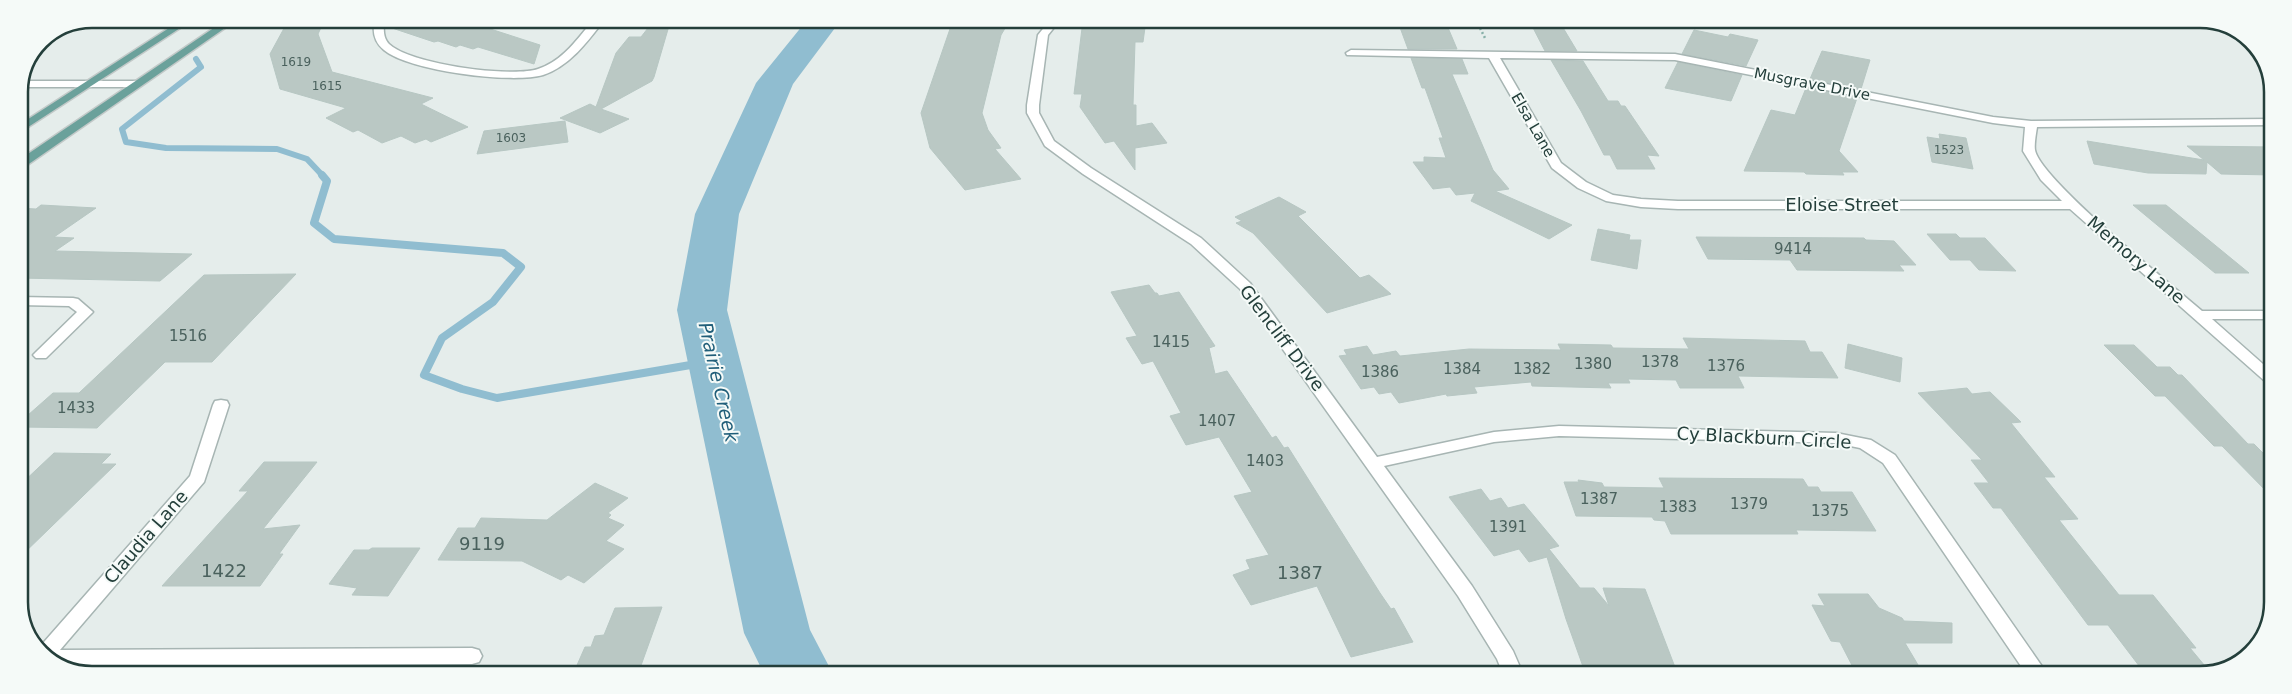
<svg xmlns="http://www.w3.org/2000/svg" width="2292" height="694" font-family="'DejaVu Sans',sans-serif">
	<style>
		.lines { fill: none; stroke-linecap: round; stroke-linejoin: round }
		.stream-far1 { stroke: #90bdd0; stroke-width: 6 }
		.stream { stroke: #90bdd0; stroke-width: 8 }
		.river { fill: #90bdd0; fill-rule: evenodd }
		.building { fill: #bac8c4; stroke: #b7c7c3 }
		.minor-casing { stroke: #a7b5b3; stroke-width: 3 }
		.major-casing { stroke: #c2c9c8; stroke-width: 3 }
		.path { stroke: #87b0a8; stroke-width: 2.5; stroke-dasharray: 2 2.5; stroke-linecap: butt }
		.minor { fill: #fff; fill-rule: evenodd }
		.major { fill: #6ba19b; fill-rule: evenodd }
		.labels { text-anchor: middle; stroke-width: 4; stroke-linejoin: round; paint-order: stroke }
		.far-number-label { font-size: 12px; fill: #4a615d }
		.far-street-label { font-size: 15px; fill: #243f3b; stroke: #f5faf8 }
		.number-label { font-size: 15px; fill: #4a615d }
		.street-label { font-size: 18px; fill: #243f3b; stroke: #f5faf8 }
		.near-number-label { font-size: 18px; fill: #4a615d }
		.water-label { font-size: 19px; font-style: italic; fill: #205e79; stroke: #f5faf8 }
		.rim { fill: none; stroke: #243f3b; stroke-width: 2.5 }
	</style>
	<rect width="100%" height="100%" fill="#e5edeb"/>
	<g class="lines">
		<path class="stream-far1" d="M196 59 201 67 122 129 126 142 166 148 277 149 307 159 323 176"/>
		<path class="stream" d="M322 175 327 181 314 223 334 239 503 253 521 267 493 302 442 338 424 375 462 389 497 398 714 361"/>
		<path class="river" d="M807 20H841L793 84 739 214 727 310 810 630 833 674H764L744 633 677 310 695 214 756 83Z"/>
	</g>
	<g class="building">
		<path d="M308 19H325L318 34 332 72 433 98 421 104 468 127 431 142 426 139 415 143 401 136 382 143 358 130 353 132 326 118 346 108 280 89 270 54 288 21Z"/>
		<path d="M387 19H489L478 25 540 45 534 64 478 47 473 49 460 45 456 47 438 41 434 42 386 26Z"/>
		<path d="M655 19H671L654 77 652 81 601 109 629 119 600 133 560 118 590 104 596 107 616 53 629 37H641Z"/>
		<path d="M955 20H1010L1001 35 982 113 988 130 1001 148 995 149 1021 179 965 190 930 148 921 113 951 26Z"/>
		<path d="M1083 20H1146L1143 42H1135L1133 105H1136V126L1152 123 1167 143 1135 148V170L1114 141 1105 143 1080 107 1082 94H1074Z"/>
		<path d="M1529 20 1559 21 1577 51H1545Z"/>
		<path d="M1398 22 1446 23 1457 49H1408Z"/>
		<path d="M1694 30 1728 37 1730 34 1758 40 1746 66 1682 54Z"/>
		<path d="M1822 51 1870 60 1861 89 1810 79Z"/>
		<path d="M1411 58 1462 59 1468 74H1452L1493 170 1509 189 1495 191 1572 225 1549 239 1471 201 1475 193 1456 195 1450 187 1433 189 1413 162H1424V157L1446 158 1439 138H1443L1425 88H1422Z"/>
		<path d="M1551 60 1583 61 1608 101H1618L1621 106H1625L1659 156 1647 155 1655 169H1617L1610 155H1604L1581 111Z"/>
		<path d="M1678 62 1742 75 1731 101 1665 88Z"/>
		<path d="M1806 88 1857 98 1839 151 1858 172H1842L1844 175 1806 174 1804 172 1744 171 1771 110 1795 115Z"/>
		<path d="M565 121 568 142 477 154 484 131Z"/>
		<path d="M1939 134 1966 138 1973 169 1932 162 1927 137 1940 139Z"/>
		<path d="M2087 141 2204 160 2187 146 2273 147V175L2221 174 2207 162 2206 174 2148 173 2094 164Z"/>
		<path d="M1279 197 1306 212 1298 216 1360 278 1369 275 1391 294 1327 313 1253 233 1236 223 1242 221 1235 217Z"/>
		<path d="M41 205 96 208 54 237 74 238 55 251 192 254 160 281 19 278V208L36 209Z"/>
		<path d="M2133 205H2166L2249 273H2215Z"/>
		<path d="M1598 229 1630 235 1629 240H1641L1637 269 1591 260Z"/>
		<path d="M1927 234H1956L1960 238H1985L2016 271 1979 270 1970 260H1950Z"/>
		<path d="M1696 237 1864 238 1866 240 1894 241 1916 265H1899L1904 271 1797 270 1790 260 1708 259Z"/>
		<path d="M296 274 212 362H165L97 428 19 427V423L53 393H79L204 275Z"/>
		<path d="M1149 285 1155 293H1157L1159 296 1179 292 1215 346 1209 348 1215 374 1227 371 1272 438 1276 436 1284 448 1288 447 1380 593 1391 609 1394 608 1413 642 1351 657 1317 586 1251 605 1233 575 1250 569 1246 560 1269 555 1234 496 1252 492 1219 437 1186 445 1170 416 1181 413 1153 361 1142 364 1126 338 1137 336 1111 292Z"/>
		<path d="M1683 338 1805 341 1810 352H1822L1838 378 1738 376 1744 388H1680L1676 380 1628 379 1630 383H1608L1611 388 1532 386 1531 382 1474 387 1477 393 1447 396 1446 394 1399 403 1391 392 1379 394 1374 387 1361 389 1339 356 1347 355 1344 350 1367 346 1373 355 1396 351 1400 356 1469 349 1561 350 1558 344 1611 345 1613 348 1689 349Z"/>
		<path d="M1848 344 1902 358 1900 382 1845 368Z"/>
		<path d="M2104 345H2134L2157 367H2170L2178 375H2182L2248 444H2254L2271 461V496L2222 446H2214L2165 396H2155Z"/>
		<path d="M1967 388 1972 394 1990 392 2021 422 2011 423 2055 477H2044L2078 519 2059 520 2119 595H2153L2196 648H2190L2210 672 2201 675H2146L2108 625H2088L2001 508H1993L1974 483H1989L1971 460H1982L1918 393Z"/>
		<path d="M54 453 111 454 101 464H116L19 558V486Z"/>
		<path d="M264 462H317L263 529 300 525 279 554H283L260 586H162L248 491H239Z"/>
		<path d="M1659 478 1803 479 1808 487H1818L1821 492H1852L1876 531 1796 530 1798 534H1671L1665 521 1654 520 1652 517 1576 516 1564 482H1579L1578 480 1602 483 1604 487 1664 488Z"/>
		<path d="M595 483 628 498 608 513 611 515 608 518 624 525 606 541 624 549 584 583 568 575 561 580 522 561 438 560 458 528H475L481 518 547 520Z"/>
		<path d="M1481 489 1490 501 1501 498 1508 508 1524 504 1559 546 1549 549 1580 588H1594L1609 606 1603 588 1645 589 1678 675H1586L1566 619 1547 557 1529 562 1519 549 1494 556 1449 497Z"/>
		<path d="M372 548H420L388 596 352 595 357 588 329 584 354 550H369Z"/>
		<path d="M1818 594H1868L1879 608 1902 618 1904 621 1952 623V643H1905L1924 675H1857L1840 642 1831 641 1812 605 1825 606Z"/>
		<path d="M662 607 639 671 574 672 585 647H591L595 636 604 635 615 608Z"/>
	</g>
	<g class="lines">
		<defs>
			<g id="minor">
				<path d="M375 19H385C383 28 383 38 389 44 409 64 511 78 538 69 563 61 578 38 594 19H605C588 41 570 66 543 75 512 84 409 71 384 50 374 42 372 31 375 19Z"/>
				<path d="M1050 20H1060L1048 35 1039 105V113L1054 141 1091 168 1201 238 1250 283 1377 457 1494 432 1559 426 1836 433 1871 440 1895 455 2048 675H2027L1883 463 1860 448 1836 443 1559 436 1494 442 1384 466 1472 586 1513 651 1523 674H1503L1497 659 1458 596 1240 289 1191 244 1083 174 1045 146 1027 113V105L1038 35Z"/>
				<path d="M1351 50 1675 54 1993 117 2031 121 2273 119V125L2037 127C2036 134 2034 144 2035 150 2040 179 2173 286 2202 311H2272V319H2212L2272 372V385L2267 383 2070 209H1678L1641 207 1606 201 1578 188 1552 168 1489 58 1347 55 1346 53ZM1500 58 1675 60 1993 123 2025 127 2023 151 2041 180 2062 201H1678L1641 199 1613 195 1586 182 1561 163Z"/>
				<path d="M23 81H136L141 84 136 87H21Z"/>
				<path d="M19 297 73 298 78 299 93 312 46 358H36L33 355 36 352 77 312 69 306 19 305Z"/>
				<path d="M221 400 227 401 229 405 204 482 60 650 472 648 479 650 482 656 479 662 472 664 61 666 37 650 190 476 213 405 215 401Z"/>
			</g>
			<g id="major">
				<path d="M183 19H194L19 133V125Z"/>
				<path d="M227 19H238L23 168 19 169V160Z"/>
			</g>
		</defs>
		<use href="#minor" class="minor-casing"/>
		<use href="#major" class="major-casing"/>
		<path class="path" d="M1476 20 1485 38"/>
		<use href="#minor" class="minor"/>
		<use href="#major" class="major"/>
	</g>
	<g class="labels">
		<g class="far-number-label">
			<text x="296" y="66">1619</text>
			<text x="327" y="90">1615</text>
			<text x="511" y="142">1603</text>
			<text x="1949" y="154">1523</text>
		</g>
		<g class="far-street-label">
			<text transform="translate(1812 84) rotate(11)" y="5">Musgrave Drive</text>
			<text transform="translate(1533 125) rotate(60)" y="5">Elsa Lane</text>
		</g>
		<g class="number-label">
			<text x="1793" y="254">9414</text>
			<text x="188" y="341">1516</text>
			<text x="1171" y="347">1415</text>
			<text x="1660" y="367">1378</text>
			<text x="1593" y="369">1380</text>
			<text x="1726" y="371">1376</text>
			<text x="1462" y="374">1384</text>
			<text x="1532" y="374">1382</text>
			<text x="1380" y="377">1386</text>
			<text x="76" y="413">1433</text>
			<text x="1217" y="426">1407</text>
			<text x="1265" y="466">1403</text>
			<text x="1599" y="504">1387</text>
			<text x="1749" y="509">1379</text>
			<text x="1678" y="512">1383</text>
			<text x="1830" y="516">1375</text>
			<text x="1508" y="532">1391</text>
		</g>
		<g class="street-label">
			<text x="1842" y="211">Eloise Street</text>
			<text transform="translate(2136 260) rotate(41)" y="6">Memory Lane</text>
			<text transform="translate(1282 338) rotate(53)" y="6">Glencliff Drive</text>
			<text transform="translate(1764 438) rotate(3)" y="6">Cy Blackburn Circle</text>
			<text transform="translate(146 537) rotate(-49)" y="6">Claudia Lane</text>
		</g>
		<g class="near-number-label">
			<text x="482" y="550">9119</text>
			<text x="224" y="577">1422</text>
			<text x="1300" y="579">1387</text>
		</g>
		<g class="water-label">
			<text transform="translate(719 382) rotate(77)" y="7">Prairie Creek</text>
		</g>
	</g>
	<path d="M0 0H2292V694H0ZM92 28H2200A64 64 0 0 1 2264 92V602A64 64 0 0 1 2200 666H92A64 64 0 0 1 28 602V92A64 64 0 0 1 92 28Z" fill="#f5faf8" fill-rule="evenodd"/>
	<path class="rim" d="M92 28H2200A64 64 0 0 1 2264 92V602A64 64 0 0 1 2200 666H92A64 64 0 0 1 28 602V92A64 64 0 0 1 92 28Z"/>
</svg>
